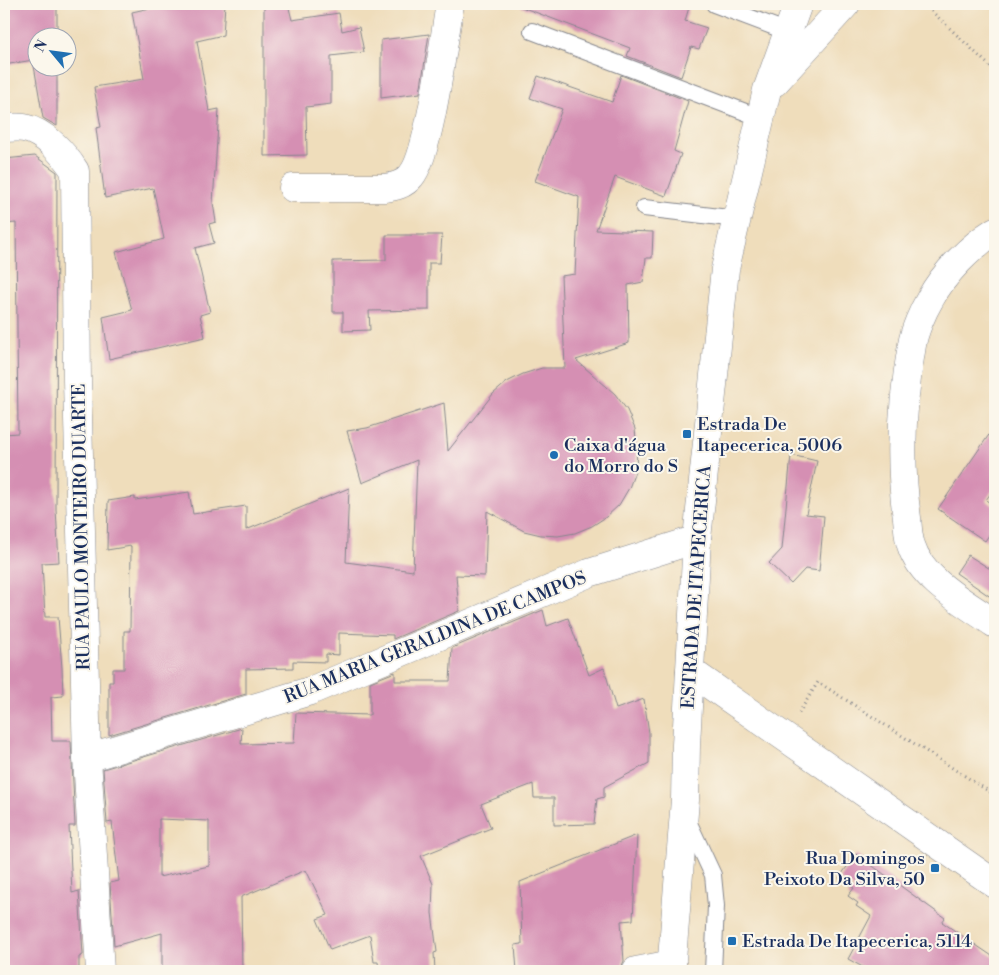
<svg xmlns="http://www.w3.org/2000/svg" width="999" height="975" font-family="'Libre Bodoni',serif">
	<style>
		.building { fill: #d58fb3; fill-rule: evenodd }
		.lines { fill: none; stroke-linecap: round; stroke-linejoin: round }
		.lane-casing { stroke: #85868c; stroke-width: 18 }
		.street-casing { stroke: #85868c; stroke-width: 29 }
		.secondary-casing { stroke: #85868c; stroke-width: 29 }
		.primary-casing { stroke: #85868c; stroke-width: 29 }
		.path { stroke: #85868c; stroke-width: 3; stroke-dasharray: 1 4; stroke-linecap: butt }
		.lane { stroke: #fff; stroke-width: 16 }
		.street { stroke: #fff; stroke-width: 28 }
		.secondary { stroke: #fff; stroke-width: 28 }
		.primary { stroke: #fff; stroke-width: 28 }
		.poi-dot { fill: #1f6fb2; stroke: #fbf7ec; stroke-width: 2 }
		.labels { text-anchor: middle; stroke-width: 4; stroke-linejoin: round; paint-order: stroke }
		.poi-label { font-size: 18px; fill: #1b2f5e; stroke: #fbf7ec; text-anchor: start }
		.street-label { font-size: 18px; fill: #1b2f5e; stroke: #fbf7ec }
	</style>
	<rect width="100%" height="100%" fill="#fbf7ec"/>
	<filter id="ink" filterUnits="userSpaceOnUse"><feTurbulence type="fractalNoise" baseFrequency=".02" numOctaves="2"/><feDisplacementMap in="SourceGraphic" scale="10" xChannelSelector="R" yChannelSelector="G"/><feConvolveMatrix kernelMatrix="1 2 1 2 8 2 1 2 1" color-interpolation-filters="sRGB"/></filter>
	<filter id="wash" filterUnits="userSpaceOnUse"><feTurbulence type="fractalNoise" baseFrequency=".0096" numOctaves="4" result="noise"/><feDisplacementMap in="SourceGraphic" scale="20" xChannelSelector="R" yChannelSelector="G"/><feGaussianBlur stdDeviation="1.12" result="paint"/><feColorMatrix in="noise" values="0 0 0 0 0 0 0 0 0 0 0 0 0 0 0 0 0 1.4 0 .05"/><feComposite in="paint" operator="in"/></filter>
	<g filter="url(#wash)">
		<rect width="100%" height="100%" fill="#efddbb"/>
		<g id="blocks">
			<g class="building">
				<path d="M4 4H57V38H38V68H57V126L43 118 33 60 4 65Z"/>
				<path d="M168 4H225L223 35 197 41 209 111 219 109 213 203 216 222 209 224 214 243 195 248 210 312 200 315 205 337 109 359 103 317 132 310 116 252 164 239 153 188 105 198 96 128 101 127 94 87 144 79 132 12Z"/>
				<path d="M264 4H288L292 20 339 13 342 31 359 27 364 52 331 56V104L306 107 307 155 264 156Z"/>
				<path d="M519 4H690L685 21 707 28 699 49 691 47 681 77 627 56 630 48 519 6Z"/>
				<path d="M429 34 420 93 381 98V40Z"/>
				<path d="M621 75 688 101 674 151 681 154 666 196 615 177 596 230 653 232 652 258H646L643 282 628 285 629 343 576 360 615 394 627 410 635 429 637 449 636 469 629 488 619 505 606 517 592 526 575 533 558 536 541 535 524 531 487 511 485 576 456 575 459 611 393 639V635L339 633V655L326 654V662L293 661V668L246 669V694L109 735V682H113V669H124V631H130L131 546 107 550 108 501 135 497V500L189 492 193 514 246 506V530L349 488 346 562 413 571 417 460 362 483 347 431 367 428 444 403 448 451 493 394 507 382 523 374 542 368H565L561 276 575 274 579 197 535 181 562 109 530 98 538 76 612 102Z"/>
				<path d="M35 156 57 172 56 509 59 562 42 563 45 617H58L62 668 63 696 51 697 52 741H71L75 826H69L72 893 79 891 83 955 79 957V971H4V434L18 433 16 223 4 224V159Z"/>
				<path d="M386 235H442L440 263H429V310L369 311 370 330 343 331V312H333V261L386 260Z"/>
				<path d="M995 426V487L986 500 995 507V526L985 541 938 509Z"/>
				<path d="M791 455 817 461 806 514 824 516 819 571 805 569 791 584 769 563 782 549Z"/>
				<path d="M968 555 995 572V600L956 573Z"/>
				<path d="M543 610 547 626 568 618 589 675 604 668 616 709 644 699 649 733V763L604 787V797L597 799 594 824 554 825V798H534L533 784 481 804 491 828 421 856 433 884 432 913 437 952 434 953 435 971H396V968L379 970 378 962H374L370 935 330 950 317 919 328 915 306 870 241 897 242 971H162V933L114 946 110 883 119 881 112 822 107 823 103 769 242 728 241 744 294 743 296 713 370 715V682L395 672V681H450L452 648ZM159 819 209 821V866L159 877Z"/>
				<path d="M637 835 633 920 621 921 624 961 621 968 612 971H517L515 945 522 944 520 882Z"/>
				<path d="M856 854 945 918 942 922 995 958V971H870L848 959 871 916 856 906 858 903 848 896 854 888 839 878Z"/>
			</g>
		</g>
	</g>
	<g filter="url(#ink)">
		<use href="#blocks" fill-opacity="0" stroke="#85868c" stroke-width="1"/>
		<g class="lines">
			<defs>
				<g id="lane">
					<path d="M714 4 788 32"/>
					<path d="M532 31 761 118"/>
					<path d="M644 208 737 219"/>
					<path d="M686 817 713 875 716 906 713 971"/>
				</g>
				<g id="street">
					<path d="M4 128C10 128 18 127 24 128 45 132 64 154 75 171L77 380 87 758 100 971"/>
					<path d="M293 188H384C394 187 404 185 411 176 430 155 444 37 450 4"/>
					<path d="M995 231C971 246 944 273 930 299 923 311 914 331 912 345 902 401 899 462 907 518 908 527 908 537 911 545 922 581 966 603 995 624"/>
					<path d="M87 758 310 691 589 573 697 539"/>
					<path d="M636 971 672 964"/>
				</g>
				<path id="secondary" d="M690 671 995 884"/>
				<g id="primary">
					<path d="M775 82 846 4"/>
					<path d="M671 971 685 800 686 745 697 539 725 269 767 90 798 4"/>
				</g>
			</defs>
			<use href="#lane" class="lane-casing"/>
			<use href="#street" class="street-casing"/>
			<use href="#secondary" class="secondary-casing"/>
			<use href="#primary" class="primary-casing"/>
			<g class="path">
				<path d="M924 4 995 71"/>
				<path d="M799 713 818 682 993 794 995 793"/>
			</g>
			<use href="#lane" class="lane"/>
			<use href="#street" class="street"/>
			<use href="#secondary" class="secondary"/>
			<use href="#primary" class="primary"/>
		</g>
	</g>
	<g class="poi-dot">
		<rect x="682" y="429" width="10" height="10" rx="2.5"/>
		<circle cx="554" cy="455" r="5"/>
		<rect x="930" y="863" width="10" height="10" rx="2.5"/>
		<rect x="727" y="936" width="10" height="10" rx="2.5"/>
	</g>
	<g class="labels">
		<g class="poi-label">
			<text x="697" y="430">Estrada De<tspan x="697" dy="21">Itapecerica, 5006</tspan></text>
			<text x="564" y="451">Caixa d'água<tspan x="564" dy="21">do Morro do S</tspan></text>
			<text x="925" y="864" text-anchor="end">Rua Domingos<tspan x="925" dy="21">Peixoto Da Silva, 50</tspan></text>
			<text x="742" y="947">Estrada De Itapecerica, 5114</text>
		</g>
		<g class="street-label">
			<text transform="translate(81 527) rotate(-91)" y="6">RUA PAULO MONTEIRO DUARTE</text>
			<text transform="translate(696 587) rotate(-86)" y="6">ESTRADA DE ITAPECERICA</text>
			<text transform="translate(435 637) rotate(-22)" y="6">RUA MARIA GERALDINA DE CAMPOS</text>
		</g>
	</g>
	<rect width="999" height="975" fill="none" stroke="#fbf7ec" stroke-width="20"/>
	<g transform="translate(52 52) rotate(299)"><circle r="24" fill="#fbf7ec" stroke="#a1a7b3"/>
	<path d="M0-4L9 19L0 12L-9 19Z" fill="#1f6fb2"/>
	<text y="-8" font-size="14" font-weight="bold" text-anchor="middle" fill="#1b2f5e">N</text>
	</g>
</svg>
